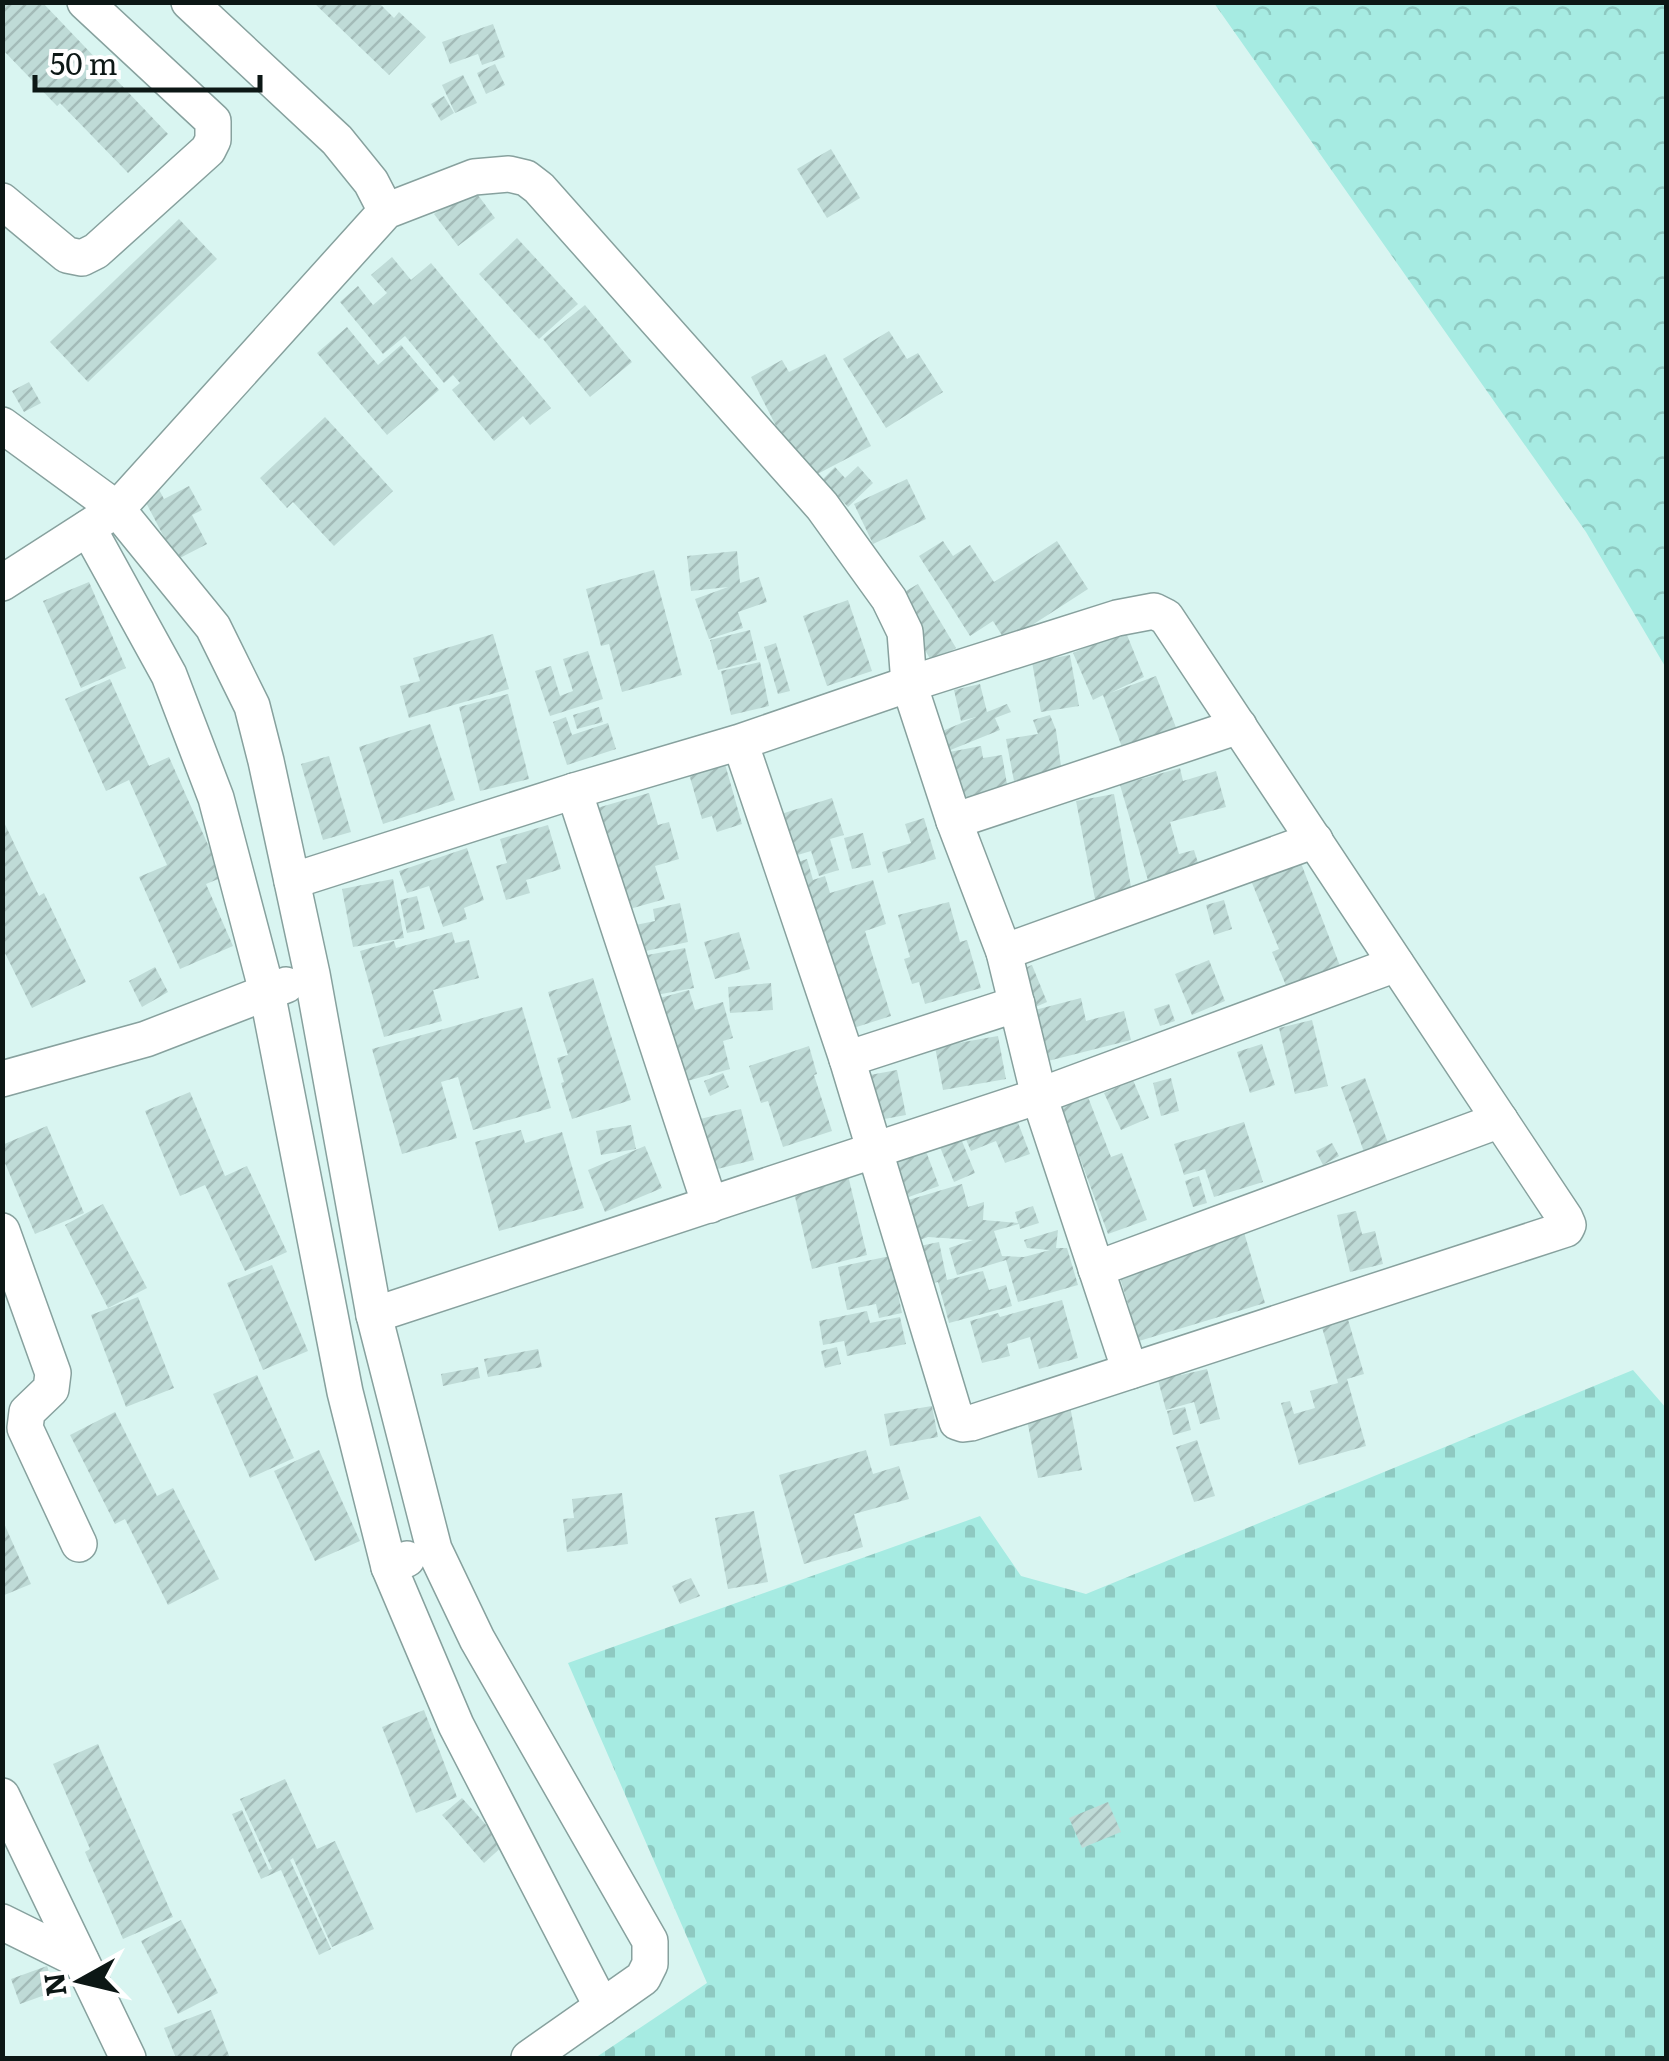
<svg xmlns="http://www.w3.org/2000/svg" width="1669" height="2061" font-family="Literata,serif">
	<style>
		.forest { fill: url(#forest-crowns) }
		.cemetery { fill: url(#cemetery-stones) }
		.building { fill: url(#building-hatch) }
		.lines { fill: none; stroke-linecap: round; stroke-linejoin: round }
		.minor-casing { stroke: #87a19e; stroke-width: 38 }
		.minor { stroke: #fff; stroke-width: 35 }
	</style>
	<defs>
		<pattern id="forest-crowns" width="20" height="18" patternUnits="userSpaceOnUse" patternTransform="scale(2.5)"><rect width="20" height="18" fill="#a6ebe2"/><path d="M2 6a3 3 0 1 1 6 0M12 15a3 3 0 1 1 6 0" fill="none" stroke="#8ec9c1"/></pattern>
		<pattern id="cemetery-stones" width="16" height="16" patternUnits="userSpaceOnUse" patternTransform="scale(2.5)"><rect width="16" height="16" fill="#a6ebe2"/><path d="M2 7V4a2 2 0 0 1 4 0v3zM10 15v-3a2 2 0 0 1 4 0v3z" fill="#8ec9c1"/></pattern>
		<pattern id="building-hatch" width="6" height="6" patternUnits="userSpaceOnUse" patternTransform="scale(2.5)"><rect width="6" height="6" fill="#bfdbd7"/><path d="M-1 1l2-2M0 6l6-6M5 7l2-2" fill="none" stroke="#a3bbb8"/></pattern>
	</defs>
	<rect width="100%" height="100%" fill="#d9f5f1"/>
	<path class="forest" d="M1214 3H1666V668L1586 532Z"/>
	<path class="cemetery" d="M1633 1370 1666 1408V2058H595L707 1983 568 1663 980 1516 1021 1576 1086 1594Z"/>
	<g class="building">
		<path d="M2 2H42L168 134 128 173 60 103 57 106 2 49Z"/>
		<path d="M313 2H378L394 18 399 12 426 37 389 75Z"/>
		<path d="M493 24 505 57 482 65 478 54 450 64 442 42Z"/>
		<path d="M495 64 505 85 486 94 477 73Z"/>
		<path d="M463 75 477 103 455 113 442 85Z"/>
		<path d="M444 96 454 113 441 121 431 104Z"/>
		<path d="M831 149 860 198 827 218 797 169Z"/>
		<path d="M472 187 495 218 458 246 434 214Z"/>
		<path d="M179 219 217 259 88 382 50 342Z"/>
		<path d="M517 238 578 304 539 339 479 274Z"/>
		<path d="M392 257 411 280 431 263 551 408 530 425 523 416 494 441 452 390 460 383 453 375 444 383 405 336 383 354 340 302 358 286 373 305 387 293 371 275Z"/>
		<path d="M585 305 632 362 590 397 543 339Z"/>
		<path d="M347 327 378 365 401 345 439 390 387 435 317 353Z"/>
		<path d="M889 331 907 359 918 353 943 392 886 428 843 359Z"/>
		<path d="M825 354 871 446 804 481 751 377 782 360 789 372Z"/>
		<path d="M29 382 41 403 24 412 12 391Z"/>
		<path d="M325 417 393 491 334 546 293 502 287 508 260 478Z"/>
		<path d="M858 466 873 483 848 507 822 480 835 467 845 478Z"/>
		<path d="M907 479 926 519 873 544 854 504Z"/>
		<path d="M157 486 164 499 189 486 202 510 192 515 207 544 176 560 142 495Z"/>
		<path d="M943 541 953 556 970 545 994 582 1057 541 1088 589 1006 642 993 621 970 636 919 556Z"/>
		<path d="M737 551 740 583 759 577 767 602 738 612 743 628 709 639 695 599 728 587 691 591 687 556Z"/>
		<path d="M654 570 682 675 622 692 609 644 601 646 586 589Z"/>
		<path d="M89 582 126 668 81 688 43 601Z"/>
		<path d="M918 584 956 648 932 662 894 598Z"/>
		<path d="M848 600 872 671 827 686 803 616Z"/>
		<path d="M750 630 757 660 718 670 710 640Z"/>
		<path d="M1125 630 1144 677 1110 693 1156 676 1177 730 1123 750 1103 695 1093 700 1073 653Z"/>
		<path d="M493 634 509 689 409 718 400 686 420 681 413 658Z"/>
		<path d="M776 643 790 691 778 694 764 647Z"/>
		<path d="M588 651 603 699 550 716 535 671 551 666 560 696 573 691 563 659Z"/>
		<path d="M1070 655 1079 706 1041 712 1032 662Z"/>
		<path d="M760 662 769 706 731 715 721 671Z"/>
		<path d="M110 679 149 766 169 757 209 847 211 846 223 877 206 884 233 946 180 969 139 877 167 865 129 780 106 791 65 699Z"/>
		<path d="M980 684 987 712 1007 704 1011 712 995 718 1000 730 948 751 940 732 976 717 961 721 954 690Z"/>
		<path d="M508 694 529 779 480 791 459 707Z"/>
		<path d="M599 707 603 722 577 729 573 715Z"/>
		<path d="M1050 715 1056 730 1062 773 1014 781 1006 739 1038 734 1033 720Z"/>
		<path d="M566 717 572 735 608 723 616 749 567 765 553 722Z"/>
		<path d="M430 724 455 800 383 824 359 747Z"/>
		<path d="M981 746 983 758 1002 755 1008 790 958 799 949 752Z"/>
		<path d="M329 756 351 832 323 840 301 764Z"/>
		<path d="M725 764 742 824 717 832 712 816 702 819 689 774Z"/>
		<path d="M1180 768 1183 781 1216 771 1226 807 1170 822 1179 854 1194 850 1199 866 1149 884 1120 785Z"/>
		<path d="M649 793 658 825 669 822 679 859 655 866 665 899 619 912 590 810Z"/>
		<path d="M1114 794 1132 892 1095 899 1076 801Z"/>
		<path d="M832 798 844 835 830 839 839 870 819 876 811 851 791 857 778 815Z"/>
		<path d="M2 818 39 896 44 893 86 982 32 1008 2 947Z"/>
		<path d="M924 818 936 859 888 873 882 852 911 843 905 824Z"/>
		<path d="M548 825 561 869 526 880 530 893 506 900 496 866 507 863 500 839Z"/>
		<path d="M863 833 871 865 852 869 844 838Z"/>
		<path d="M467 848 484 900 464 908 467 919 443 927 429 886 407 893 399 871Z"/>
		<path d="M807 859 813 880 825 876 830 893 873 880 886 924 865 931 891 1016 844 1031 792 864Z"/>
		<path d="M1301 863 1340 966 1287 988 1272 952 1279 949 1252 883Z"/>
		<path d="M393 879 404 938 353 947 342 889Z"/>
		<path d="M417 896 425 929 407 933 400 900Z"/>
		<path d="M1224 900 1232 929 1214 935 1206 905Z"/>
		<path d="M949 902 960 942 967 940 981 988 925 1004 919 982 912 984 904 959 910 957 898 915Z"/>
		<path d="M680 903 688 942 627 955 621 928 655 921 653 909Z"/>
		<path d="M452 932 455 943 469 940 479 978 433 990 442 1021 384 1037 360 951 394 941 396 948Z"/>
		<path d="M739 932 750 969 715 979 704 942Z"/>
		<path d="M685 948 694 988 645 997 637 957Z"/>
		<path d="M1209 960 1225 1001 1192 1015 1175 974Z"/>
		<path d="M1032 965 1047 1002 1031 1009 1015 972Z"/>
		<path d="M155 967 168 992 142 1007 129 981Z"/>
		<path d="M593 978 631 1100 572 1119 561 1083 564 1082 557 1058 568 1055 548 992Z"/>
		<path d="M771 983 773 1010 730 1013 728 987Z"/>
		<path d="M689 990 695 1010 723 1002 733 1038 723 1041 730 1069 673 1085 649 1001Z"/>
		<path d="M1081 998 1086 1021 1124 1011 1131 1040 1044 1062 1031 1011Z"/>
		<path d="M1169 1004 1175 1021 1160 1026 1154 1009Z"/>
		<path d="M522 1007 551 1108 473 1130 458 1077 441 1082 457 1138 402 1154 372 1049Z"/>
		<path d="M1312 1020 1328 1086 1295 1094 1279 1028Z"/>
		<path d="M998 1036 1006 1079 943 1090 935 1047Z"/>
		<path d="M1262 1044 1275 1085 1250 1093 1237 1052Z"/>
		<path d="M809 1046 817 1074 814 1075 832 1131 783 1147 768 1101 761 1103 749 1066Z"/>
		<path d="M897 1070 906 1115 868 1122 859 1077Z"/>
		<path d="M723 1073 729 1087 710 1096 704 1081Z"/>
		<path d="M1171 1078 1179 1111 1161 1116 1153 1083Z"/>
		<path d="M1365 1078 1388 1143 1364 1152 1341 1087Z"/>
		<path d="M1133 1080 1149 1118 1121 1130 1104 1093Z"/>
		<path d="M190 1092 225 1176 247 1166 287 1252 245 1271 205 1185 180 1196 145 1111Z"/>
		<path d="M1088 1097 1111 1157 1122 1153 1147 1220 1108 1234 1061 1107Z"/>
		<path d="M741 1109 754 1160 705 1172 692 1121Z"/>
		<path d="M1015 1115 1030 1154 1005 1163 996 1141 971 1151 964 1135Z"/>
		<path d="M1244 1122 1263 1182 1214 1197 1205 1169 1184 1175 1174 1144Z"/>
		<path d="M631 1125 636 1149 601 1155 596 1131Z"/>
		<path d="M47 1126 84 1213 35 1234 2 1156V1145Z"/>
		<path d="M957 1129 975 1173 954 1182 936 1137Z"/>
		<path d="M521 1130 525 1143 562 1132 584 1208 499 1231 475 1142Z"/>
		<path d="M1332 1143 1339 1156 1323 1165 1316 1151Z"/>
		<path d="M645 1146 662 1188 605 1212 588 1170Z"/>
		<path d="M924 1146 939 1186 906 1198 892 1158Z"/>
		<path d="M847 1171 867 1255 812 1269 792 1184Z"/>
		<path d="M1199 1176 1207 1203 1193 1207 1185 1181Z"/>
		<path d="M962 1184 968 1207 984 1202 983 1220 1018 1223 1015 1212 1033 1206 1039 1223 1020 1229 1019 1224 994 1231 1002 1256 1024 1257 1050 1250 1027 1248 1024 1240 1058 1230 1056 1248H1067L1078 1285 1018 1302 1006 1260 957 1275 949 1248 973 1240 928 1237 917 1241 905 1201Z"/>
		<path d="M103 1204 147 1288 108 1308 65 1225Z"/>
		<path d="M1356 1211 1362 1234 1375 1231 1383 1264 1350 1272 1337 1215Z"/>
		<path d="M1243 1229 1265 1303 1139 1341 1118 1271Z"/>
		<path d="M939 1242 947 1280 983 1271 989 1290 1006 1285 1012 1306 949 1323 938 1282 928 1284 920 1246Z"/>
		<path d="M890 1256 902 1313 879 1318 876 1304 847 1310 838 1267Z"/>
		<path d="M272 1265 308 1351 263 1370 227 1283Z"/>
		<path d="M138 1297 174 1388 126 1407 91 1315Z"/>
		<path d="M1062 1300 1078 1358 1039 1369 1030 1337 1007 1344 1010 1356 982 1363 970 1321 998 1313 1000 1317Z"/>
		<path d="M867 1311 870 1323 900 1317 906 1344 847 1356 844 1341 823 1345 819 1321Z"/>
		<path d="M1347 1316 1364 1374 1347 1379 1366 1446 1299 1465 1281 1403 1290 1401 1294 1414 1315 1408 1310 1391 1338 1383 1321 1324Z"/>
		<path d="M837 1347 841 1364 825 1368 821 1351Z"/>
		<path d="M538 1349 542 1367 488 1377 484 1359Z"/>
		<path d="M1177 1359 1181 1375 1207 1369 1220 1419 1200 1424 1194 1402 1166 1410 1154 1365Z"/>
		<path d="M478 1367 480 1378 443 1386 441 1374Z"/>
		<path d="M257 1375 294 1458 250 1478 213 1394Z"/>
		<path d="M932 1406 938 1437 890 1446 884 1414Z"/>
		<path d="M1070 1406 1082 1470 1038 1478 1026 1414Z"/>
		<path d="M1185 1407 1191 1430 1173 1435 1167 1411Z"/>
		<path d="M115 1412 157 1496 173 1488 219 1579 168 1605 125 1519 115 1524 70 1435Z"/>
		<path d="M1197 1440 1215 1496 1194 1502 1176 1447Z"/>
		<path d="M319 1450 360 1541 315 1561 274 1471Z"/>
		<path d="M866 1450 873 1474 899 1466 909 1499 854 1514 863 1547 804 1564 779 1475Z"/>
		<path d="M622 1493 628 1544 567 1552 563 1519 574 1518 572 1499Z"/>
		<path d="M754 1511 768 1582 728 1589 715 1518Z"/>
		<path d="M2 1519 31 1584 2 1596Z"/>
		<path d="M691 1578 700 1596 680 1604 672 1586Z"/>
		<path d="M424 1710 457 1797 416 1813 382 1727Z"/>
		<path d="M98 1744 173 1917 123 1939 85 1852 90 1849 53 1764Z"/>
		<path d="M285 1779 317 1849 335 1841 374 1929 332 1947 293 1858 290 1860 331 1949 319 1955 281 1870 261 1879 232 1814 242 1810 269 1870 272 1869 240 1799Z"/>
		<path d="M462 1798 504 1845 484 1863 442 1815Z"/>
		<path d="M1108 1802 1121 1832 1082 1848 1069 1818Z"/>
		<path d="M181 1920 218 1993 178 2014 141 1941Z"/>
		<path d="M47 1966 56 1991 20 2004 11 1979Z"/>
		<path d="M211 2010 230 2058H176L164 2028Z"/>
	</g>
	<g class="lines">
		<defs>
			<g id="minor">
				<path d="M189 2 337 140 371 182 386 211"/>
				<path d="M2 201 67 255 82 258 96 251 208 150 213 140V121L85 2"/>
				<path d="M2 425 117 509 213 627 252 706 266 761 312 974 374 1315 434 1549 477 1639 650 1941V1964L643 1978 529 2058"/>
				<path d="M88 528 169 675 216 798 267 992 345 1392 389 1567"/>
				<path d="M2 583 117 509 386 211 474 177 509 174 526 178 539 188 822 506 889 599 905 632 909 684 954 821 1004 952 1039 1096 1130 1371"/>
				<path d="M574 791 710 1205"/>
				<path d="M954 821 1239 726"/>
				<path d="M292 881 574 791 740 742 909 684 1117 618 1154 611 1166 617 1565 1218 1568 1225 1566 1229 971 1423 963 1424 957 1422 847 1059 740 742"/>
				<path d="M1004 952 1315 840"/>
				<path d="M847 1059 1017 1004"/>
				<path d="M2 1079 146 1039 286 985"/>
				<path d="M2 1231 53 1373 51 1389 27 1412 25 1428 79 1544"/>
				<path d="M1096 1269 1500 1120"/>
				<path d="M374 1315 1039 1096 1396 964"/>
				<path d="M407 1559 389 1567 456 1725 602 2007"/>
				<path d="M2 1796 128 2058"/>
				<path d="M2 1922 81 1961"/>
			</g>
		</defs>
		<use href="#minor" class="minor-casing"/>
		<use href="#minor" class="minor"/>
	</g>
	<rect width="1669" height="2061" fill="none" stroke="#0c1715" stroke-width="10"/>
	<g transform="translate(80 1981) rotate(262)" stroke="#ffffff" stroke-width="8" paint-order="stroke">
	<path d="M0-8L18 38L0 25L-18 38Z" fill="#0c1715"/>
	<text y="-15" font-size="28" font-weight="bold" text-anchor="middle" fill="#0c1715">N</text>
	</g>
	<path d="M35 75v15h225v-15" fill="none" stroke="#0c1715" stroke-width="5"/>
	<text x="50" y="75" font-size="30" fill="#0c1715" stroke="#ffffff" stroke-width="8" paint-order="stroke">50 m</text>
</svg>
